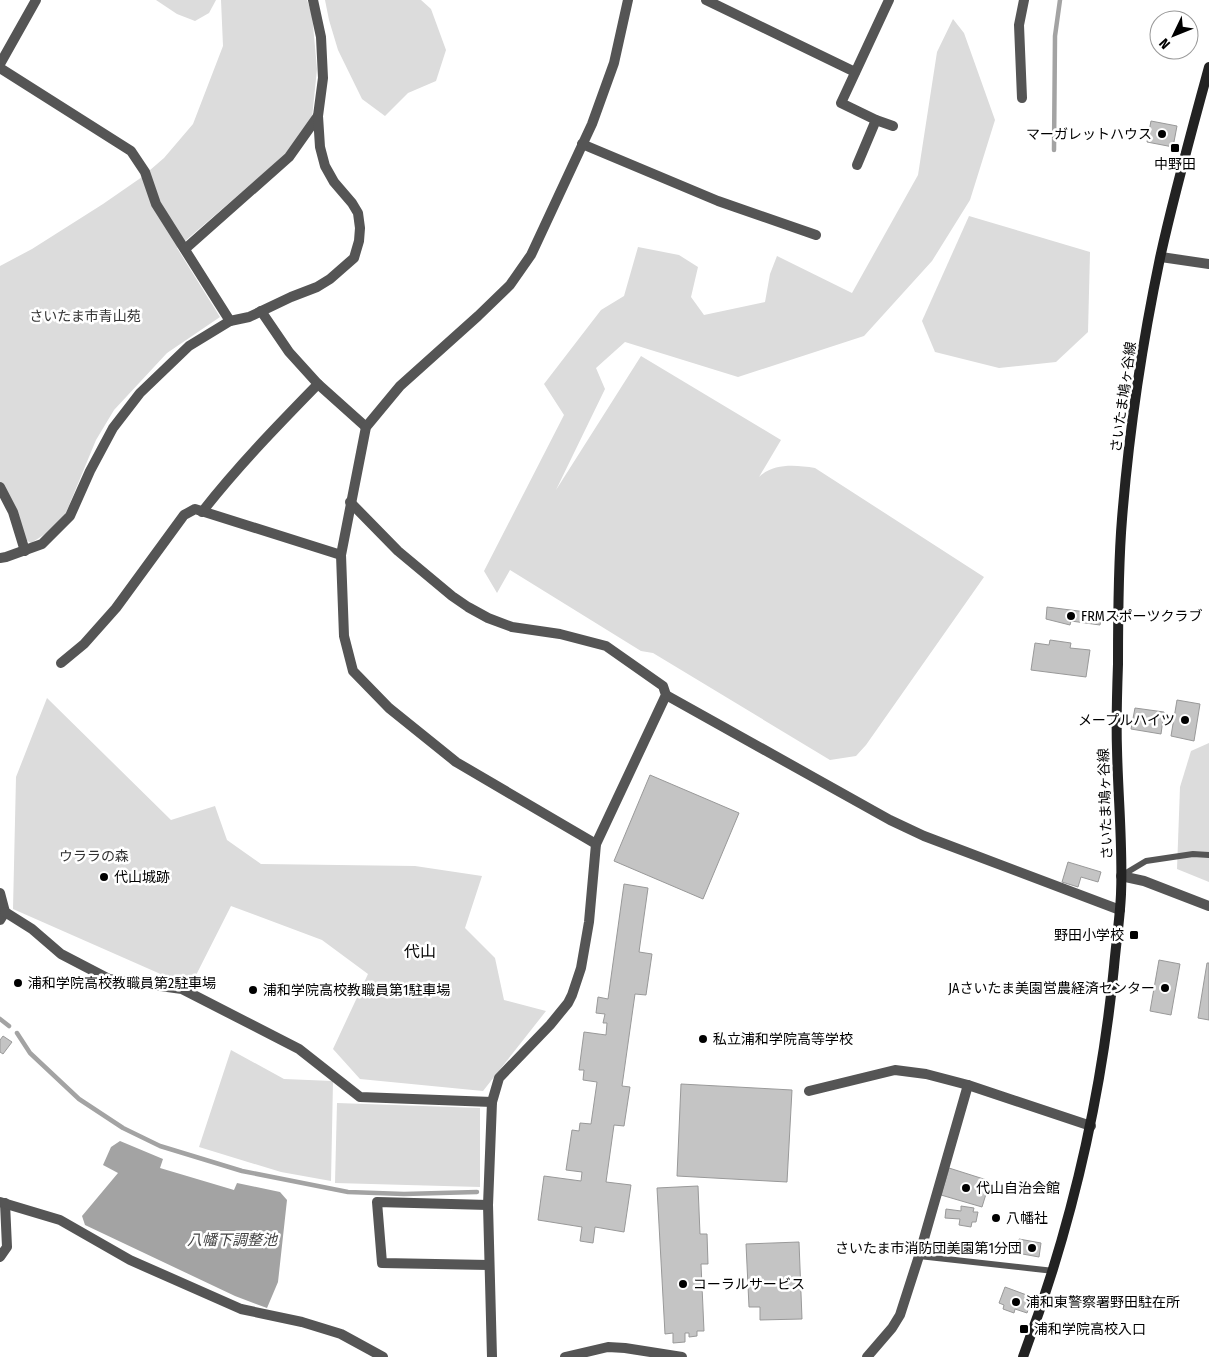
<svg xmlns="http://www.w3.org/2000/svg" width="1209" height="1357" font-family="'Fira Sans Condensed','Noto Sans JP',sans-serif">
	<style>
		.green { fill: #dcdcdc }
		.water { fill: #a3a3a3 }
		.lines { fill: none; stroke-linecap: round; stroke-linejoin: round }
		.stream { stroke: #a3a3a3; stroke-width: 4.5 }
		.building { fill: #c4c4c4; stroke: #999 }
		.service { stroke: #555; stroke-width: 6 }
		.minor { stroke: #555; stroke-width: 10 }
		.tertiary { stroke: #555; stroke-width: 10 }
		.secondary { stroke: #222; stroke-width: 10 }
		.poi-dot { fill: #000; stroke: #fff; stroke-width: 2 }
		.labels { text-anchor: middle; stroke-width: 5; stroke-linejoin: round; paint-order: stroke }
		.poi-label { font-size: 14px; fill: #000; stroke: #fff; text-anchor: start }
		.park-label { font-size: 14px; fill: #333; stroke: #fff }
		.street-label { font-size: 14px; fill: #000; stroke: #fff }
		.water-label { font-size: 15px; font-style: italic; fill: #444; stroke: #fff }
		.quarter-label { font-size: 16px; fill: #000; stroke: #fff }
	</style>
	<rect width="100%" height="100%" fill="#fff"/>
	<g class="green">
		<path d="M156 0H216L209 13 195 21 177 14Z"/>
		<path d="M221 0H307L312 14 317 69 312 118 287 153 177 248 220 317 167 353 114 410 96 440 65 515 50 531 31 543 24 539 0 484V266L32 249 103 204 142 177 164 158 193 124 223 46Z"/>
		<path d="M325 0H421L431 9 446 50 436 81 408 93 385 116 362 99 338 50 329 20Z"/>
		<path d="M953 19 964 33 995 120 970 200 932 261 864 336 738 377 625 342 596 368 605 389 556 490 641 356 781 440 759 477C774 463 795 465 815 468L984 577 866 745 856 756 830 760 653 653 641 651 510 570 497 593 484 571 564 415 544 384 601 310 624 296 638 247 679 255 698 267 691 297 704 315 765 302 770 274 777 256 852 293 918 175 937 52Z"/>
		<path d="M969 216 1090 252 1088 332 1056 362 999 368 935 352 922 321Z"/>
		<path d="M47 698 171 820 215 806 227 840 261 864 415 866 482 876 465 928 495 958 504 1000 546 1011 483 1091 360 1079 333 1049 368 974 322 940 231 906 190 987 13 909 16 777Z"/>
		<path d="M1209 743V882L1177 869 1180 787 1191 751Z"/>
		<path d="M231 1050 284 1079 333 1081 331 1181 281 1172 199 1147Z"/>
		<path d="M337 1103 480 1108V1187L335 1183Z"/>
	</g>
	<path class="water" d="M120 1141 163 1159 160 1168 234 1190 237 1183 280 1192 287 1200 278 1282 267 1308 235 1296 85 1225 82 1216 118 1173 103 1165 111 1147Z"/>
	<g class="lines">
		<g class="stream">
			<path d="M1054 150 1055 36 1060 0"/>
			<path d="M0 1019 9 1026"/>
			<path d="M17 1033 30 1053 79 1099 123 1128 160 1146 242 1171 348 1192 404 1194 477 1192"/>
		</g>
	</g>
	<g class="building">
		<path d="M1151 121 1177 126 1173 147 1147 142Z"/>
		<path d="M1047 607 1102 614 1100 625 1071 621 1070 625 1046 619Z"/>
		<path d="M1050 640 1071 643 1070 648 1090 650 1086 677 1031 670 1035 643 1049 645Z"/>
		<path d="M1177 700 1200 704 1194 741 1171 736Z"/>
		<path d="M1135 708 1164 712 1161 734 1131 729Z"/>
		<path d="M650 775 739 813 703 899 614 861Z"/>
		<path d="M1068 862 1101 872 1098 882 1081 877 1078 887 1062 882Z"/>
		<path d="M624 884 648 888 639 952 652 954 646 995 635 994 622 1086 630 1087 624 1126 614 1125 606 1182 631 1185 624 1232 595 1227 593 1243 580 1241 582 1227 538 1220 544 1176 581 1181 582 1172 566 1170 572 1130 579 1131 580 1123 591 1124 597 1082 583 1080 584 1070H579L584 1032 606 1035 607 1023H603L605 1014 596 1013 598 997 608 999Z"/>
		<path d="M1159 960 1180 964 1171 1015 1150 1011Z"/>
		<path d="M1207 963H1209V1020L1198 1018Z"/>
		<path d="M3 1036 12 1042 3 1054 0 1052V1040Z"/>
		<path d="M681 1084 792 1090 787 1182 677 1176Z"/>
		<path d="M949 1168 990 1181 982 1207 941 1195Z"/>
		<path d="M698 1186 700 1234H707L708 1264H701L704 1331H697V1336L689 1337V1333H685V1342L673 1343V1333L665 1334 657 1188Z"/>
		<path d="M961 1206 974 1208 973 1212H978L976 1222H972L971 1227 959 1225 960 1219 945 1218 946 1209 961 1211Z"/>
		<path d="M1019 1239 1041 1243 1039 1257 1017 1253Z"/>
		<path d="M799 1242 802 1319 760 1320V1307H749L746 1244Z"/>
		<path d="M1005 1287 1032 1297 1027 1313 1015 1309 1014 1313 1003 1309 1004 1305 999 1303Z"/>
	</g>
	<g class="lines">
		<g class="service">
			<path d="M1121 876 1146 861 1193 854 1209 855"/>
			<path d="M919 1256 1054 1271"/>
		</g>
		<g class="minor">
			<path d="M706 0 855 72"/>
			<path d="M889 0 841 103 876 120 893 126"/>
			<path d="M0 64 36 0"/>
			<path d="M0 68 131 151 145 172 156 204 230 321 189 346 140 393 113 428 90 471 70 516 42 544 6 557 0 558"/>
			<path d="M1022 98 1019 25 1024 0"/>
			<path d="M582 144 718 201 816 235"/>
			<path d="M857 165 876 120"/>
			<path d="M185 249 289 157 318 116"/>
			<path d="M1161 257 1209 264"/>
			<path d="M261 311 289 352 318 384 366 427"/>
			<path d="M230 321 249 317 291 297 317 287 330 279 354 258 359 241 360 228 358 213 352 203 334 182 325 166 320 147 318 116 323 78 321 37 313 0"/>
			<path d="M0 487 13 512 25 551"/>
			<path d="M350 502 398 551 452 596 468 607 488 618 512 627 560 634 606 646 663 686 666 695 596 844 589 922 581 968 572 995 568 1003 550 1025 499 1078 492 1102 488 1205 492 1357"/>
			<path d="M202 512C238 466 278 425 318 384"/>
			<path d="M61 663 84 644 116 608 184 515 195 509 341 555"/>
			<path d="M666 695 890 820 924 836 1120 910"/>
			<path d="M596 844 456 762 389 708 353 671 344 636 341 555 366 427 400 386 478 316 510 285 531 255 592 124 614 63 628 0"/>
			<path d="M0 893 5 912 0 920"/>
			<path d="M5 912 32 929 61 954 109 979 182 989 299 1049 360 1097 492 1102"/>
			<path d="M809 1091 895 1070 926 1074 968 1085 1091 1126"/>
			<path d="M488 1205 377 1202 382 1263 489 1265"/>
			<path d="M0 1257 7 1247 5 1203"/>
			<path d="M867 1357 892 1328 900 1315 919 1256 968 1085"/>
		</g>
		<g class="tertiary">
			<path d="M1121 876 1144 881 1209 906"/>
			<path d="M0 1202 60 1220 130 1260 241 1309 302 1322 341 1334 383 1357"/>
			<path d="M565 1357 608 1347 625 1348 682 1357"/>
		</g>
		<path class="secondary" d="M1023 1357C1070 1231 1101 1101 1114 967 1116 943 1120 918 1121 894 1123 846 1118 798 1117 749 1116 721 1117 692 1118 664 1118 615 1118 567 1122 519 1129 431 1142 344 1160 258 1174 194 1192 130 1209 67"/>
	</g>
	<g class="poi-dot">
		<circle cx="1162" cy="134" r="5"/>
		<rect x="1170" y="143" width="10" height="10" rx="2.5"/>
		<circle cx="1071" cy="616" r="5"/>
		<circle cx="1185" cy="720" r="5"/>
		<circle cx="104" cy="877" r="5"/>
		<rect x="1129" y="930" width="10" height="10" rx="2.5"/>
		<circle cx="18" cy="983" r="5"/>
		<circle cx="1165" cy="988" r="5"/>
		<circle cx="253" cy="990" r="5"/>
		<circle cx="703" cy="1039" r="5"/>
		<circle cx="966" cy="1188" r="5"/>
		<circle cx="996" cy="1218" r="5"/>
		<circle cx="1032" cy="1248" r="5"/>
		<circle cx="683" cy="1284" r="5"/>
		<circle cx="1016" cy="1302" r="5"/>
		<rect x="1019" y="1324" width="10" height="10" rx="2.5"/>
	</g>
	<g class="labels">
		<g class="poi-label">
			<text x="1152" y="139" text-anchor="end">マーガレットハウス</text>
			<text x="1175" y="169" text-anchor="middle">中野田</text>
			<text x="1081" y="621">FRMスポーツクラブ</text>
			<text x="1175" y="725" text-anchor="end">メープルハイツ</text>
			<text x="114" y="882">代山城跡</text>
			<text x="1124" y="940" text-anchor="end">野田小学校</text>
			<text x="28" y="988">浦和学院高校教職員第2駐車場</text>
			<text x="1155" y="993" text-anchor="end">JAさいたま美園営農経済センター</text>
			<text x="263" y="995">浦和学院高校教職員第1駐車場</text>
			<text x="713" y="1044">私立浦和学院高等学校</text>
			<text x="976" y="1193">代山自治会館</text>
			<text x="1006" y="1223">八幡社</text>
			<text x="1022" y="1253" text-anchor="end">さいたま市消防団美園第1分団</text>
			<text x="693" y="1289">コーラルサービス</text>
			<text x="1026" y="1307">浦和東警察署野田駐在所</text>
			<text x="1034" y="1334">浦和学院高校入口</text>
		</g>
		<g class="park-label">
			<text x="85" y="321">さいたま市青山苑</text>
			<text x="94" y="861">ウララの森</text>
		</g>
		<g class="street-label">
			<text transform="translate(1123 397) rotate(-82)" y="5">さいたま鳩ヶ谷線</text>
			<text transform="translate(1105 804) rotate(-92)" y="5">さいたま鳩ヶ谷線</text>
		</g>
		<g class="water-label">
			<text x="232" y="1245">八幡下調整池</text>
		</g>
		<g class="quarter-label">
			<text x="420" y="957">代山</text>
		</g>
	</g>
	<g transform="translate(1174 35) rotate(227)"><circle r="24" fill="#ffffff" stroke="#999999"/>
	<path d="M0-4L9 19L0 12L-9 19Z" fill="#000000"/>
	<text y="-8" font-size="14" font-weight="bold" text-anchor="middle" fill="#000000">N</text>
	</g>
</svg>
